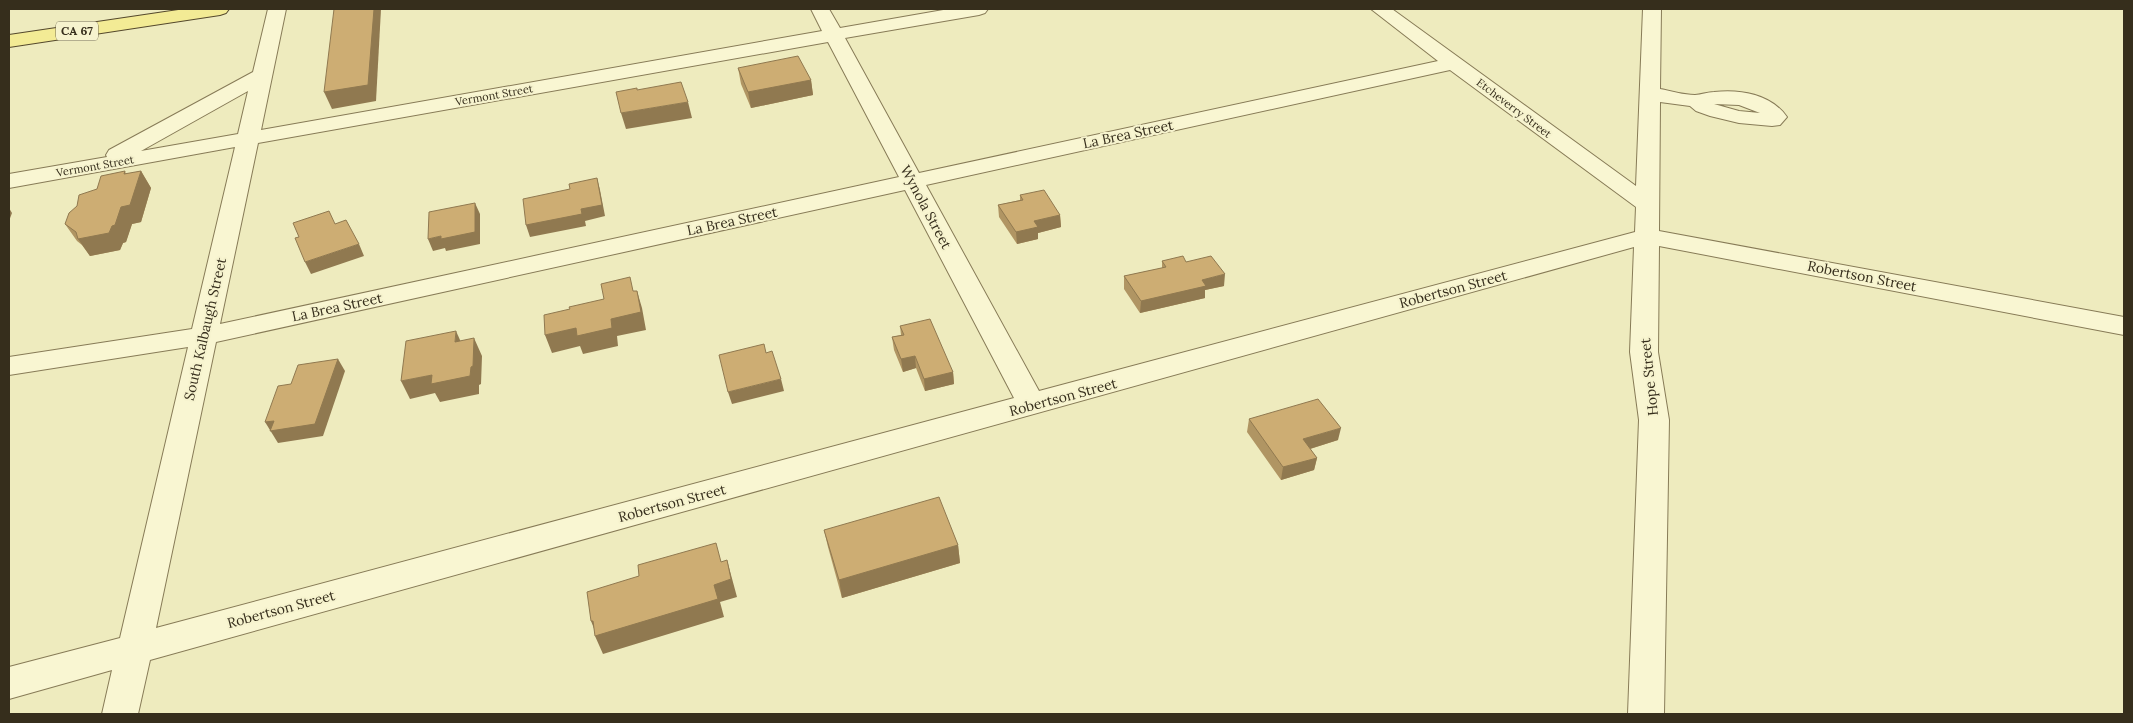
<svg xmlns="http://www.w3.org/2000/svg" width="2133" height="723" font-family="Lora,serif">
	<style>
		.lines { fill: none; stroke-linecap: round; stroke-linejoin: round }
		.minor-casing { stroke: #877b57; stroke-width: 2 }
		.major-casing { stroke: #54482c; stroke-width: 2 }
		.minor { fill: #f9f6d2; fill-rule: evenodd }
		.major { fill: #f3eb95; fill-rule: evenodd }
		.wall { fill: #b09563 }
		.shaded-wall { fill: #907950 }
		.building { fill: #cdad73; stroke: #907950 }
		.labels { text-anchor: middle; stroke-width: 4; stroke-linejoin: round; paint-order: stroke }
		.far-street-label { font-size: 11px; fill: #362e1c; stroke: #f6f3ce }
		.shield { fill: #f6f3ce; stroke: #706951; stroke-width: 1 }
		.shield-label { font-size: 12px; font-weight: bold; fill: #362e1c }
		.street-label { font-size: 14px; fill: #362e1c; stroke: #f6f3ce }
	</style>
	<rect width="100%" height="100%" fill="#eeebbe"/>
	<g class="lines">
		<defs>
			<path id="minor" d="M268 9H286L261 130 822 31 811 9H829L840 28 949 9H988L985 13 979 15 845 38 919 173 1438 61 1371 9H1392L1636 186 1643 9H1661L1660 89C1671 91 1684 95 1695 95 1701 95 1707 92 1714 92 1740 89 1771 94 1787 117L1780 125 1772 126 1739 123 1710 116 1696 111 1690 106 1660 102 1659 231 2124 317V335L1659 246 1658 352 1669 420 1664 714H1628L1639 420 1630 352 1634 247 150 660 138 714H102L112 670 9 699V667L120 638 188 347 9 375V357L192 329 235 147 9 188V174L107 157 106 155 109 150 253 72ZM828 42 899 177 220 324 258 143ZM1450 70 1636 207 1635 232 1039 391 926 185ZM248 91 238 134 141 151ZM1714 104 1739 105 1760 113 1739 111ZM905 190 1014 398 156 628 216 342Z"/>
			<path id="major" d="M185 9H229L226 13 220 15 9 47V35Z"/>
		</defs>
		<use href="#minor" class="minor-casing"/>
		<use href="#major" class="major-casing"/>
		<use href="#minor" class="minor"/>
		<use href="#major" class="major"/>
	</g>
	<g class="wall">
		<path d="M738 68 811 80 813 95 751 108 741 84Z"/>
		<path d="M125 171 126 174 141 171 151 188 141 222 132 224 126 242 123 243 120 250 90 256 82 245 77 241 65 224 77 206 97 189Z"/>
		<path d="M1020 195 1060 215 1061 227 1038 233V239L1017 244 999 217 998 205 1020 200Z"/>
		<path d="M1162 261 1186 262 1224 286 1205 290V298L1140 313 1124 289V276L1162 268Z"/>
		<path d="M900 326 953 372 954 384 925 391 916 368 903 372 894 350 892 337 901 335Z"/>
		<path d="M1249 419 1338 440 1310 449 1317 458 1314 470 1281 480 1247 432Z"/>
		<path d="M824 530 958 545 960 563 842 598 828 547Z"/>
	</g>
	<g class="shaded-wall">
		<path d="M374 9H381L376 101 332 109 324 92Z"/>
		<path d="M811 80 813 95 751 108 748 92Z"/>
		<path d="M688 102 692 118 626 129 621 113Z"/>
		<path d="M141 171 151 188 141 222 132 224 126 242 123 243 120 250 90 256 78 239 112 226 121 207Z"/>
		<path d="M597 178 600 190 605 216 585 221 586 226 530 237 526 225 581 209Z"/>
		<path d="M475 203 480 214V244L446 251 445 248 433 251 428 239 441 236Z"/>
		<path d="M9 208 12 213 9 221Z"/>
		<path d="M1060 215 1061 227 1038 233V239L1017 244 1016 232 1034 221Z"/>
		<path d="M359 244 364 256 311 274 305 262Z"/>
		<path d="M1225 274 1224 286 1205 290V298L1140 313 1141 301 1202 280Z"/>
		<path d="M637 291 642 308 646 330 617 336 618 346 583 354 580 346 552 353 545 335 611 319Z"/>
		<path d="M456 331 464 349 455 342Z"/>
		<path d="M474 338 482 356 481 384 479 385V394L440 402 435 393 410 399 401 381 471 367Z"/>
		<path d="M915 356 916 368 903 372 901 359Z"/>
		<path d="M338 359 345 371 323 436 278 443 265 422Z"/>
		<path d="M953 372 954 384 925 391 924 379Z"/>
		<path d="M781 379 784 391 732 404 728 392Z"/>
		<path d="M1341 428 1338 440 1300 452 1303 439Z"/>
		<path d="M1317 458 1314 470 1281 480 1283 467Z"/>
		<path d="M958 545 960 563 842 598 839 580Z"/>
		<path d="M727 560 737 597 720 602 724 617 603 654 595 636H597L591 621 714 585Z"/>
	</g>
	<g class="building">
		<path d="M334 9H374L368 85 324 92Z"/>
		<path d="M798 56 811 80 748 92 738 68Z"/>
		<path d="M681 82 688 102 621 113 616 92 637 88V90Z"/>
		<path d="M125 171 124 174 141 171 130 205 121 207 115 225 112 226 109 233 78 239 76 232 65 224 69 213 77 206 79 195 97 189 101 176Z"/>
		<path d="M597 178 602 205 581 209 582 214 526 225 523 199 570 189 569 184Z"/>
		<path d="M1044 190 1060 215 1034 221 1038 227 1016 232 998 205 1023 200 1020 195Z"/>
		<path d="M475 203V232L441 239V236L428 239 429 212Z"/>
		<path d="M329 211 335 224 346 220 359 244 305 262 295 238 299 237 293 223Z"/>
		<path d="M1183 256 1186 262 1211 256 1225 274 1202 280 1206 286 1141 301 1124 276 1166 267 1162 261Z"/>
		<path d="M630 277 633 291H637L641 312 611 319 612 328 577 336 576 328 545 335 544 315 570 309 569 307 604 299 601 284Z"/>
		<path d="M930 319 953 372 924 379 915 356 901 359 892 337 904 335 900 326Z"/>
		<path d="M456 331 455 342 474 338 473 366 471 367 470 376 431 384 432 375 401 381 406 341Z"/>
		<path d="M764 344 766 353 772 351 781 379 728 392 719 355Z"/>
		<path d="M338 359 315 424 270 431 274 421 265 422 278 386 291 384 298 365Z"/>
		<path d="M1318 399 1341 428 1303 439 1317 458 1283 467 1249 419Z"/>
		<path d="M939 497 958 545 839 580 824 530Z"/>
		<path d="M716 543 721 562 727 560 731 579 714 585 718 599 595 636 593 621H591L587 592 639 576 638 565Z"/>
	</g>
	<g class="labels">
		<g class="far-street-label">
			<text transform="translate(494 95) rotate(-10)" y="4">Vermont Street</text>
			<text transform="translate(1514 108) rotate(37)" y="4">Etcheverry Street</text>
			<text transform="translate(95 166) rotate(-10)" y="4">Vermont Street</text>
		</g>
		<rect class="shield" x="56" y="21.5" width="42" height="19" rx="4"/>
		<g class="shield-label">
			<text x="77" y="35">CA 67</text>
		</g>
		<g class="street-label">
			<text transform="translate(1128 134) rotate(-12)" y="5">La Brea Street</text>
			<text transform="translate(926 207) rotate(62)" y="5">Wynola Street</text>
			<text transform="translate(732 221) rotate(-12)" y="5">La Brea Street</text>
			<text transform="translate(1862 276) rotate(11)" y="5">Robertson Street</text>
			<text transform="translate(1453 289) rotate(-15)" y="5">Robertson Street</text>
			<text transform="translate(337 307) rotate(-12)" y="5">La Brea Street</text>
			<text transform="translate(205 329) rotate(-77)" y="5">South Kalbaugh Street</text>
			<text transform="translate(1649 377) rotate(-96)" y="5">Hope Street</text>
			<text transform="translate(1063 397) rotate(-15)" y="5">Robertson Street</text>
			<text transform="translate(672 503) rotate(-15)" y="5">Robertson Street</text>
			<text transform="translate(281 609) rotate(-15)" y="5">Robertson Street</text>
		</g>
	</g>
	<rect width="2133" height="723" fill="none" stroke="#362e1c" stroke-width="20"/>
</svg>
